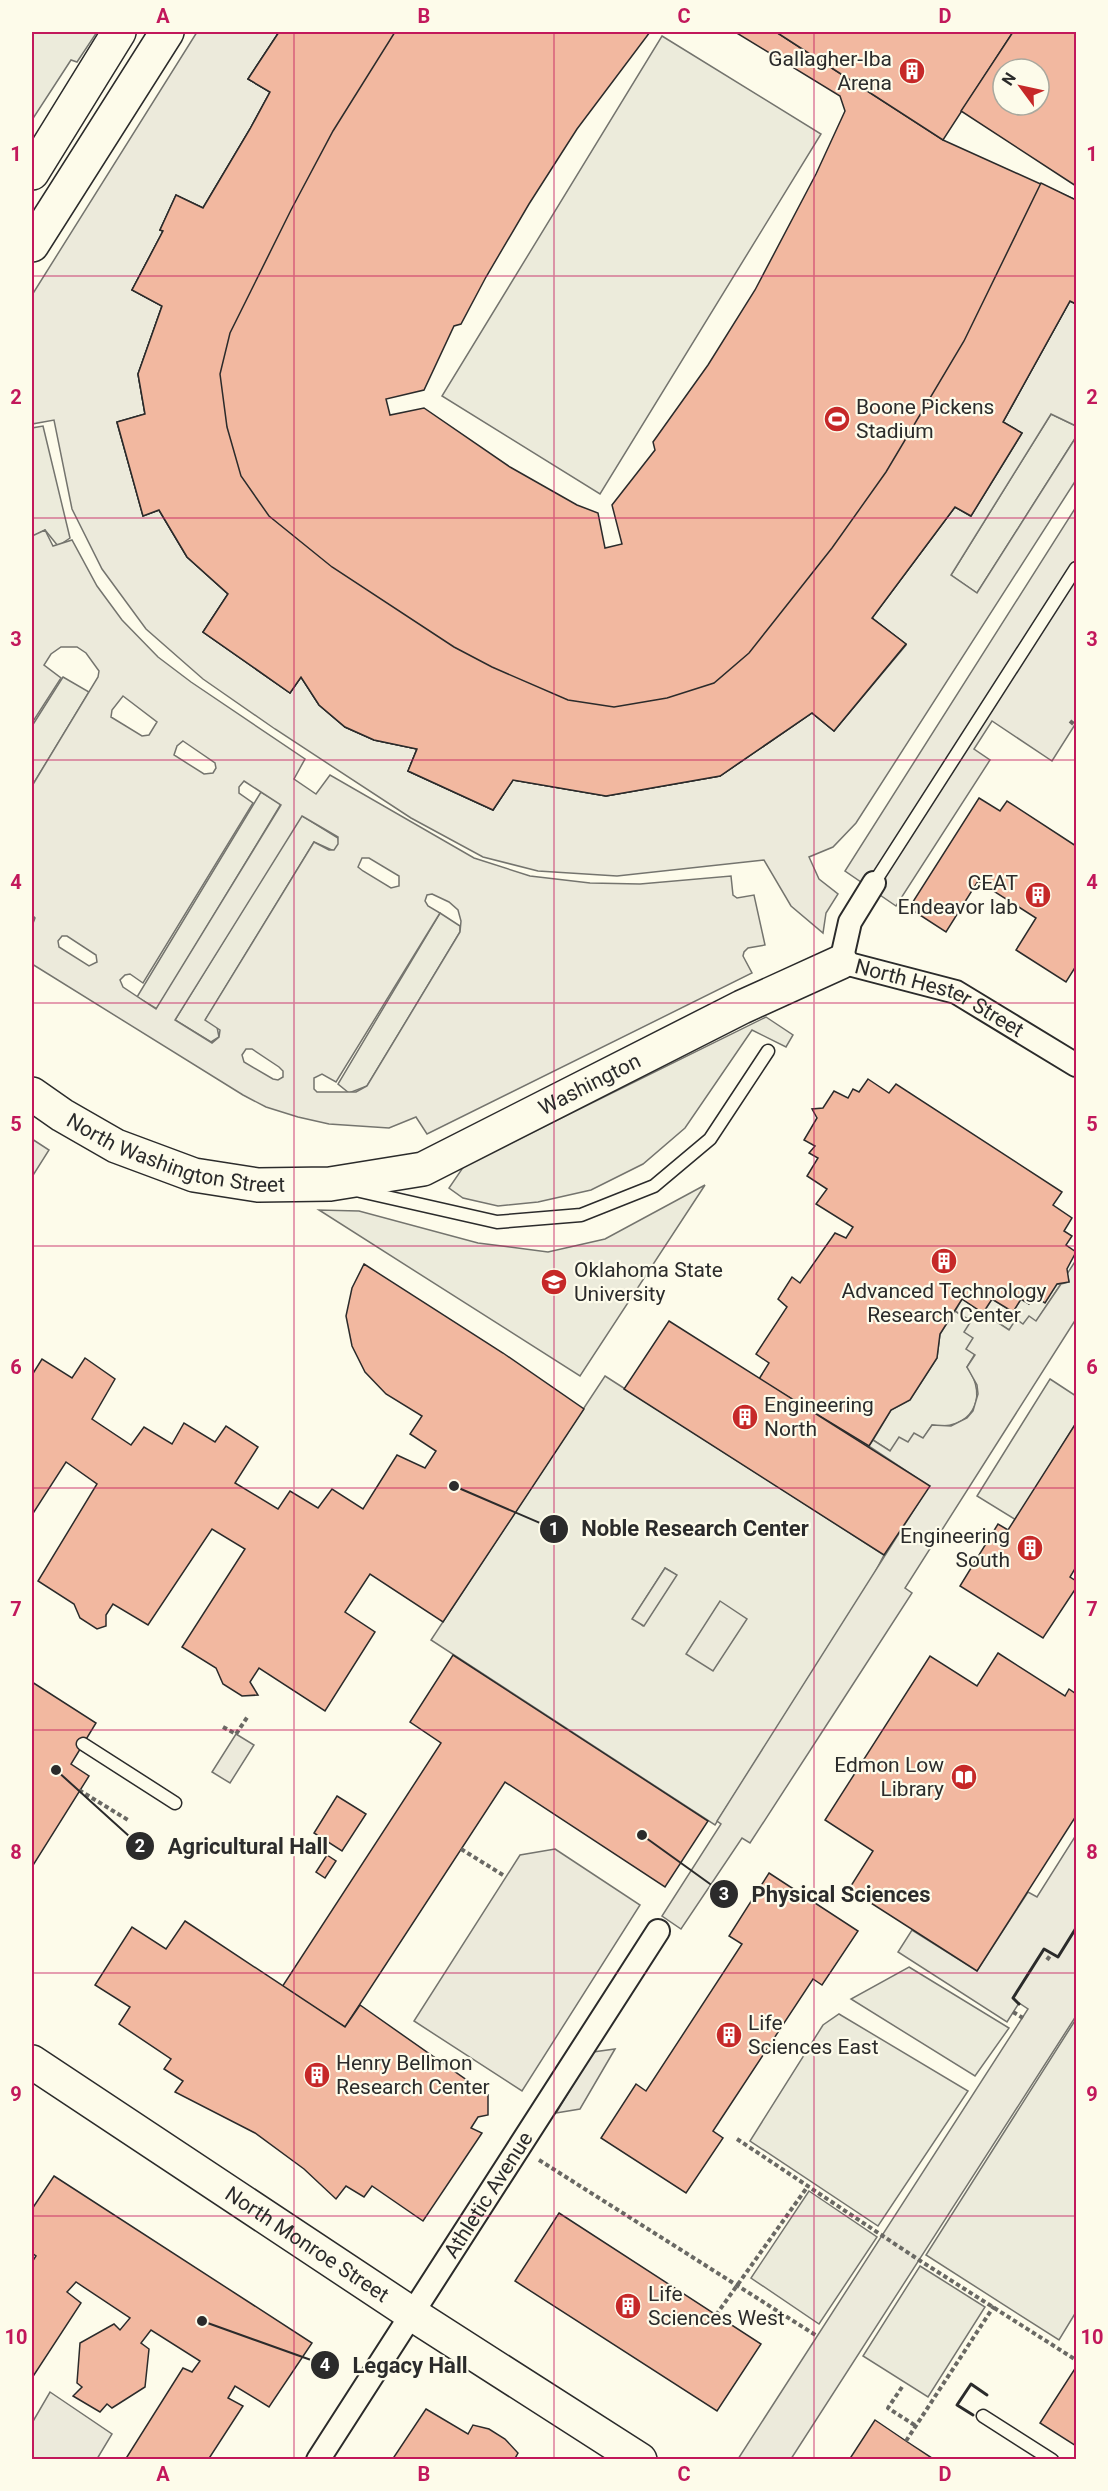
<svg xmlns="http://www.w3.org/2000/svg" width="1108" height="2491" font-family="Roboto,sans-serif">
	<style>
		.green { fill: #ecebdb; stroke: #74746e; stroke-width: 1.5; fill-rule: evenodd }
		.parking { fill: #eceadb; stroke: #74746e; stroke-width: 1.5; fill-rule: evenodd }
		.building { fill: #f2b8a0; stroke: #2b2b2b; stroke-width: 1.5; fill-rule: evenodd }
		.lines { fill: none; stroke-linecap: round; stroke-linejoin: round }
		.lane-casing { stroke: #2b2b2b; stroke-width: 15 }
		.street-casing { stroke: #2b2b2b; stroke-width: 26 }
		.secondary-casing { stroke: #2b2b2b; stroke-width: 36 }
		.path { stroke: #6a6964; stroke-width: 4; stroke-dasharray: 4.5 3; stroke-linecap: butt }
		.lane { stroke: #fdfbea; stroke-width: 12 }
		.street { stroke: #fdfbea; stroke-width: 22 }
		.secondary { stroke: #fdfbea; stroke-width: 33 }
		.wall { stroke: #2b2b2b; stroke-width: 3 }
		.grid { fill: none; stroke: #c2185b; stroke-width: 1.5; stroke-opacity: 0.55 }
		.labels { text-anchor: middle; stroke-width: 4.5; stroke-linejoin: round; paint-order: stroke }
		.poi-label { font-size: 21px; fill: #2b2b2b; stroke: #fdfbea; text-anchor: start }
		.street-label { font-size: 21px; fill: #2b2b2b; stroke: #fdfbea }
		.leader { fill: none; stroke: #2b2b2b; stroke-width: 2 }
		.callout-dot { fill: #2b2b2b; stroke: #fdfbea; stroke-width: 2 }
		.mark-label { font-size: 18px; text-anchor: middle; font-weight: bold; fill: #fff }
		.callout-label { font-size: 22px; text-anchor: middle; font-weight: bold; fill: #2b2b2b; stroke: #fdfbea; stroke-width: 4.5; stroke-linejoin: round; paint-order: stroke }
		.neatline { fill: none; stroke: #c2185b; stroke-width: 2 }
		.grid-label { font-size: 20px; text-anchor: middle; font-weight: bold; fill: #c2185b }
	</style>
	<rect width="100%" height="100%" fill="#fdfbea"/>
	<g class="green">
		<path d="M32 32H97L77 62 71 60 32 120Z"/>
		<path d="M662 36 821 134 600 494 442 396Z"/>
		<path d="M1051 414 1076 426V437L977 593 951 575Z"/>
		<path d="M43 426 70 538 58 546 45 530 32 537V428Z"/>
		<path d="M63 677 89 692 32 786V726Z"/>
		<path d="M261 792 281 804 157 1009 137 997Z"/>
		<path d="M301 815 338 838 339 844 334 851 314 842 206 1019 217 1027 219 1037 211 1042 175 1020Z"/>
		<path d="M440 913 460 926V932L367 1086 349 1093 338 1084Z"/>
		<path d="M766 1017 793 1035 786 1047 752 1030 685 1128 643 1164 591 1190 538 1202 498 1206 463 1198 449 1188 464 1166Z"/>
		<path d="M705 1185 580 1376 319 1210 359 1211 478 1243 548 1252 605 1239Z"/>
		<path d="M1057 1284H1061L1036 1322 1009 1330 983 1313 992 1299 1013 1312 1021 1299 1029 1304 1034 1296Z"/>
		<path d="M955 1311 971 1321 975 1354 967 1367C990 1398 970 1432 932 1425L923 1439 890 1451 873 1440 891 1410 910 1400 937 1358 940 1334Z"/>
		<path d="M605 1376 884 1555 871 1580 715 1825 431 1640ZM665 1568 676 1575 643 1626 633 1618Z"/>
		<path d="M1050 1379 1076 1396V1423L1016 1520 977 1496Z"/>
		<path d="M909 1967 1009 2028 975 2076 851 1999Z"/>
		<path d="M839 2014 968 2091 878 2226 750 2141 823 2025Z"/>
		<path d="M1076 2019V2312L1059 2340 926 2255Z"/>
		<path d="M809 2191 877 2237 819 2324 751 2278Z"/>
		<path d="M920 2266 985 2307 928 2397 863 2356Z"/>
	</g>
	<g class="parking">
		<path d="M197 32H279L248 79 270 92 250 129 203 208 176 196 160 230 163 231 132 290 162 306 138 374 145 414 117 423 143 515 159 510 187 557 228 594 203 632 290 693 301 677 319 705 345 727 374 740 417 749 408 771 493 810 513 780 606 796 720 776 812 713 834 731 906 645 872 618 955 507 970 516 1003 422 1070 301 1076 304V426L1051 414 951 575 977 593 1076 437V480L856 823 833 847 809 857 819 879 838 894 826 913 823 933 791 906 764 860 617 876 538 871 483 857 411 818 275 729 203 679 146 629 102 569 72 509 54 420 32 424V295Z"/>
		<path d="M1076 507V723L1052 761 992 721 974 749 990 760 896 906 845 871Z"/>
		<path d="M45 530 53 546 72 540 97 586 122 620 158 657 191 682 305 759 294 779 316 794 330 775 474 858 530 876 590 883 640 884 731 876 733 895 737 898 754 895 765 945 748 948 744 952 743 956 752 973 427 1134 416 1117 389 1128 329 1124 298 1117 266 1107 243 1095 32 964V926L35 918 32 915V786L98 677 99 671 86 653 77 647H61L51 654 44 665 61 678 32 723V536ZM123 696 157 722 149 735 142 736 111 717 112 710ZM183 741 215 763 216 768 213 773 204 774 174 755 177 746ZM244 781 281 805 156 1009 123 987 120 980 125 975 130 974 143 983 253 803 239 793V787ZM302 816 338 837V844L334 850H329L314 842 205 1020 220 1030 219 1037 212 1043 175 1020ZM362 858H369L399 876V886L391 888 363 871 358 867ZM432 894 449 902 458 910 461 921 460 932 367 1086 356 1092H317L314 1089V1078L322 1074 336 1082 440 913 428 906 425 901 427 895ZM62 936H67L96 955 97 962 89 966 59 947 58 941ZM246 1049H252L279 1067 283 1071V1077L278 1080 273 1079 244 1062 242 1055Z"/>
		<path d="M32 1139 49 1150 32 1177Z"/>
		<path d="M1076 1260V1319L905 1588 912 1593 835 1712 750 1843 742 1838 681 1929 662 1916 721 1824 717 1821 929 1486 869 1446 873 1440 890 1451 899 1437 908 1442 914 1433 923 1438 932 1425 951 1426 967 1418 973 1411 978 1394 977 1385 967 1367 975 1355 966 1349 973 1338 964 1332 971 1321 955 1311 962 1299 1009 1330 1016 1319 1023 1324 1029 1316 1036 1321 1061 1284 1069 1282 1067 1274Z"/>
		<path d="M665 1568 677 1575 644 1626 632 1619Z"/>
		<path d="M720 1601 747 1619 713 1671 686 1654Z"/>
		<path d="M236 1734 254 1745 230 1783 212 1772Z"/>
		<path d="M1076 1835V2016L791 2459H738L1028 2009 1019 2003 1007 2022 898 1952 912 1930 977 1971 1028 1892 1037 1897Z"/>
		<path d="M555 1849 640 1905 522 2091 414 2021 520 1855Z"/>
		<path d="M615 2049 580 2109 556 2113 593 2052Z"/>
		<path d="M50 2392 112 2434 97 2459H32V2423Z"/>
	</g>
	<g class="building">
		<path d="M279 32H650L577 129 529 204 486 277 461 324 454 326 424 390 386 399 390 415 424 408 510 467 577 505 598 513 605 548 622 544 612 505 655 450 653 442 708 365 755 290 816 174 845 111 840 96 735 32H776L943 140 1076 200V304L1070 301 1003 422 1022 433 971 516 955 507 872 618 906 644 834 731 812 713 720 776 606 796 513 780 493 810 408 771 417 749 374 740 345 727 319 705 301 677 290 693 203 632 228 594 187 557 159 510 143 516 117 422 145 414 138 374 162 306 132 290 163 231 160 230 176 195 203 208 250 129 270 92 248 79Z"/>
		<path d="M279 32H395L333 131 291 210 230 333 220 374 227 427 241 476 269 516 332 567 454 647 492 667 568 700 614 707 667 698 714 683 749 653 832 548 886 472 964 341 1041 183 1076 200V304L1070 301 1003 422 1022 433 971 516 955 507 872 618 906 644 834 731 812 713 720 776 606 796 513 780 493 810 408 771 417 749 374 740 345 727 319 705 301 677 290 693 203 632 228 594 187 557 159 510 143 516 117 422 145 414 138 374 162 306 132 290 163 231 160 230 176 195 203 208 250 129 270 92 248 79Z"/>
		<path d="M776 32H1013L943 140Z"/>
		<path d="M1013 32H1076V186L961 111ZM1003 69H1039V105H1003Z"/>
		<path d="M979 798 1000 811 1007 801 1076 846V966L1066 982 1016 950 1036 918 978 881 946 932 909 908Z"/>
		<path d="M868 1079 889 1093 896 1084 1062 1192 1053 1205 1072 1218 1064 1231 1072 1236 1066 1245 1076 1252 1067 1269 1069 1282 1057 1284 1045 1303 1034 1296 1029 1304 1021 1299 1013 1312 992 1299 983 1313 962 1299 940 1334 937 1358 910 1400 891 1410 869 1446 759 1379 769 1363 756 1354 787 1307 778 1299 792 1277 800 1283 835 1233 846 1238 853 1227 816 1204 827 1189 807 1176 818 1158 809 1153 815 1146 804 1140 817 1118 812 1109 823 1108 834 1091 848 1098 853 1089 859 1092Z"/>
		<path d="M364 1264 503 1353 584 1409 443 1622 370 1574 345 1612 375 1632 325 1711 259 1668 250 1682 258 1695 242 1696 223 1684 216 1668 182 1647 245 1549 212 1529 148 1625 113 1604 106 1615V1626L97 1629 80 1618 74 1604 38 1581 97 1484 66 1462 32 1515V1375L42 1359 72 1378 85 1358 115 1379 92 1419 131 1445 144 1427 172 1444 184 1423 215 1442 226 1426 258 1447 235 1483 278 1509 290 1491 318 1508 332 1489 363 1509 397 1455 425 1468 436 1451 410 1434 422 1416 386 1394 365 1372 352 1346 346 1316 352 1288Z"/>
		<path d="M669 1321 930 1486 884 1555 624 1389Z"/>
		<path d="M1076 1423V1567L1070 1577 1076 1581V1588L1043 1638 960 1586 998 1524 1008 1530Z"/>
		<path d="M998 1653 1065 1696 1069 1689 1076 1694V1816L977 1971 849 1889 873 1851 825 1820 930 1656 977 1686Z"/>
		<path d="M453 1655 708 1821 665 1887 505 1782 345 2027 282 1987 441 1743 410 1722Z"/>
		<path d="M32 1682 96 1723 71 1764 89 1776 32 1867Z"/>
		<path d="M337 1796 366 1814 342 1851 314 1833Z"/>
		<path d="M327 1855 336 1861 325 1878 316 1872Z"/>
		<path d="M769 1873 858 1931 822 1985 813 1979 717 2125 713 2131 723 2138 686 2193 601 2138 636 2084 646 2091 742 1944 729 1936Z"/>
		<path d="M185 1921 345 2027 360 2005 488 2095V2115L478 2117 471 2128 482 2133 423 2221 372 2186 364 2197 346 2186 336 2199 304 2169 255 2133 175 2092 183 2081 164 2069 171 2059 119 2024 130 2007 95 1985 132 1927 166 1949Z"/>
		<path d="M54 2176 312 2343 269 2407 235 2386 228 2398 243 2406 208 2460H125L183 2368 192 2372 200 2361 151 2330 141 2343 149 2349 145 2387 112 2408 107 2404 100 2412 73 2396 82 2387 77 2383 80 2343 114 2324 120 2330 130 2318 76 2282 67 2292 81 2303 32 2378V2262L36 2256 32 2253V2209Z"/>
		<path d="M559 2213 761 2344 717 2411 515 2281Z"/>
		<path d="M1076 2367V2446L1040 2423Z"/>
		<path d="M426 2409 468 2434 473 2425 489 2429 505 2439 518 2453 514 2460H392Z"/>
		<path d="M875 2420 906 2441 935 2460H849Z"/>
	</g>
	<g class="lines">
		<defs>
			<g id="lane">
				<path d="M874 883 1076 568"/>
				<path d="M360 1191 497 1222 581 1215 654 1186 710 1139 768 1051"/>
				<path d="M83 1744 175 1803"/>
				<path d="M983 2416 1052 2460"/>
			</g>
			<g id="street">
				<path id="s1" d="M874 883 850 922 841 962 956 992 1076 1065"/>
				<path id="s2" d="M318 2460 658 1931"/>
			</g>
			<g id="secondary">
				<path d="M32 173 119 32"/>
				<path d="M32 245 167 32"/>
				<path id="s3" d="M32 1094 62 1115 116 1146 194 1175 258 1185 330 1184 423 1169 742 1007 841 962"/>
				<path id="s4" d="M32 2062 412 2314 640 2460"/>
			</g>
		</defs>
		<use href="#lane" class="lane-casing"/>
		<use href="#street" class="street-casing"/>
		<use href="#secondary" class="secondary-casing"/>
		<g class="path">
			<path d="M1070 721 1076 726"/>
			<path d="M223 1727 236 1734 248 1716"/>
			<path d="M79 1790 128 1820"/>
			<path d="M461 1849 503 1875"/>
			<path d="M1047 1960 1052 1953"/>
			<path d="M1013 2012 1023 2018"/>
			<path d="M737 2139 919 2260 1076 2360"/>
			<path d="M539 2160 817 2336"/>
			<path d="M716 2315 808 2186"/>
			<path d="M902 2387 888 2408 916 2426"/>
			<path d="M906 2441 994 2306"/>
		</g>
		<use href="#lane" class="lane"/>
		<use href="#street" class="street"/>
		<use href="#secondary" class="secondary"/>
		<g class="wall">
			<path d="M1019 2004 1013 1998 1044 1949 1058 1957 1076 1928"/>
			<path d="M973 2415 957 2405 971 2384 987 2395"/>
		</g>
	</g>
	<path class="grid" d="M294 32V2460M554 32V2460M814 32V2460M32 276H1076M32 518H1076M32 760H1076M32 1003H1076M32 1246H1076M32 1488H1076M32 1730H1076M32 1973H1076M32 2216H1076"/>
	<defs>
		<symbol id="building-disc" viewBox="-11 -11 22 22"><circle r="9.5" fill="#c62828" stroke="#fdfbea"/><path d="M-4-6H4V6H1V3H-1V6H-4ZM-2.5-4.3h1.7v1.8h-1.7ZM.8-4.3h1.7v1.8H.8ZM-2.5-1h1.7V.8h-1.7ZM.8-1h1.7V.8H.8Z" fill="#fff"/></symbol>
		<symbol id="stadium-disc" viewBox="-11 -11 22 22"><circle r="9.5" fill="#c62828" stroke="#fdfbea"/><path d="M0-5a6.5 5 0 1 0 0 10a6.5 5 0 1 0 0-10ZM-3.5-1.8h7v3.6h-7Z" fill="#fff"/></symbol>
		<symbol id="university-disc" viewBox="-11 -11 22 22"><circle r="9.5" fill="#c62828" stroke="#fdfbea"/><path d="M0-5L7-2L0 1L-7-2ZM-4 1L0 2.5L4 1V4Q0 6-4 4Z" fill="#fff"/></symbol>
		<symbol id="library-disc" viewBox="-11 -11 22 22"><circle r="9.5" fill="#c62828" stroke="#fdfbea"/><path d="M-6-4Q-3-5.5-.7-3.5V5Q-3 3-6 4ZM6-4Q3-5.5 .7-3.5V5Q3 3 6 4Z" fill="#fff"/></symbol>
	</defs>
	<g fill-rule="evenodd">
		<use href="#building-disc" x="897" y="56" width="30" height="30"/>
		<use href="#stadium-disc" x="822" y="404" width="30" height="30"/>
		<use href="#building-disc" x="1023" y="880" width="30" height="30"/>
		<use href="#building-disc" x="929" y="1246" width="30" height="30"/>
		<use href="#university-disc" x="539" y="1267" width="30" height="30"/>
		<use href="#building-disc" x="730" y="1402" width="30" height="30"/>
		<use href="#building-disc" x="1015" y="1533" width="30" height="30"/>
		<use href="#library-disc" x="949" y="1762" width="30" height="30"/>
		<use href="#building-disc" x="714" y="2020" width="30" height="30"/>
		<use href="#building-disc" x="302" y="2060" width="30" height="30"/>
		<use href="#building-disc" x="613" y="2291" width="30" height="30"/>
	</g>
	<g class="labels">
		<g class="poi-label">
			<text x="892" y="66" text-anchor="end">Gallagher-Iba<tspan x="892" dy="24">Arena</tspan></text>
			<text x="856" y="414">Boone Pickens<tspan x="856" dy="24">Stadium</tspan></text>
			<text x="1018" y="890" text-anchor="end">CEAT<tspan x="1018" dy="24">Endeavor lab</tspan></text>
			<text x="574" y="1277">Oklahoma State<tspan x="574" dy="24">University</tspan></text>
			<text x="944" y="1298" text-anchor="middle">Advanced Technology<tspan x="944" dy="24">Research Center</tspan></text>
			<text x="764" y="1412">Engineering<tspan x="764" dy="24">North</tspan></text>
			<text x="1010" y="1543" text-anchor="end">Engineering<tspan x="1010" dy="24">South</tspan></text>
			<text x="944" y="1772" text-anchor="end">Edmon Low<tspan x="944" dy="24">Library</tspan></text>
			<text x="748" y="2030">Life<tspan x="748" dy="24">Sciences East</tspan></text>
			<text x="336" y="2070">Henry Bellmon<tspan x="336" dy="24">Research Center</tspan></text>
			<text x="648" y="2301">Life<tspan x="648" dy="24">Sciences West</tspan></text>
		</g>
		<g class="street-label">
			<text dy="7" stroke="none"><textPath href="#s1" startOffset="192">North Hester Street</textPath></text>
			<text dy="7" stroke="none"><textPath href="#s3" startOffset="600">Washington</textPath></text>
			<text dy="7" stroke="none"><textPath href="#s3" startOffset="159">North Washington Street</textPath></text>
			<text dy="7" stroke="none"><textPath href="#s2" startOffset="315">Athletic Avenue</textPath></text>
			<text dy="7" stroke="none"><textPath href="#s4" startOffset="330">North Monroe Street</textPath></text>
		</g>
	</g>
	<path class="leader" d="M454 1486L554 1529M56 1770L140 1846M642 1835L724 1894M202 2321L325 2365"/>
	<g class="callout-dot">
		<circle cx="454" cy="1486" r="6"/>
		<circle cx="56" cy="1770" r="6"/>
		<circle cx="642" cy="1835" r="6"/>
		<circle cx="202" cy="2321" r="6"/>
		<circle cx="554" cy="1529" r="15"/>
		<circle cx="140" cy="1846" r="15"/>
		<circle cx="724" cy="1894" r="15"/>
		<circle cx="325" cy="2365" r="15"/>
	</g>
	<g class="mark-label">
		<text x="554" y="1535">1</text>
		<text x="140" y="1852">2</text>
		<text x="724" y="1900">3</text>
		<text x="325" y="2371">4</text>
	</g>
	<g class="callout-label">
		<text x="695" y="1536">Noble Research Center</text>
		<text x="248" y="1854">Agricultural Hall</text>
		<text x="841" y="1902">Physical Sciences</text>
		<text x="410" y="2373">Legacy Hall</text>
	</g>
	<rect width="1108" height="2491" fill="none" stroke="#fdfbea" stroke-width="66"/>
	<g transform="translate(1021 87) rotate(303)"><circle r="28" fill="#fdfbea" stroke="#a9a89e" stroke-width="1.5"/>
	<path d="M0-4.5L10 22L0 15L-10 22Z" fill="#c62828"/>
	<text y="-9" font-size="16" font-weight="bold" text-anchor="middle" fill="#2b2b2b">N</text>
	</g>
	<rect x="33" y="33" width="1042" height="2425" class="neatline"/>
	<g class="grid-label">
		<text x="163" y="23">A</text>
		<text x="424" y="23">B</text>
		<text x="684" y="23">C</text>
		<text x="945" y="23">D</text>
		<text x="16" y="161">1</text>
		<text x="1092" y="161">1</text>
		<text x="16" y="404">2</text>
		<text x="1092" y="404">2</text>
		<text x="16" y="646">3</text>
		<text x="1092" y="646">3</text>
		<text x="16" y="889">4</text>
		<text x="1092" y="889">4</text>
		<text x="16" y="1131">5</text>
		<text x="1092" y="1131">5</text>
		<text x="16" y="1374">6</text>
		<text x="1092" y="1374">6</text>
		<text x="16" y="1616">7</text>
		<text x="1092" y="1616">7</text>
		<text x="16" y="1859">8</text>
		<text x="1092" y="1859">8</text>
		<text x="16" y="2101">9</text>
		<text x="1092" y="2101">9</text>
		<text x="16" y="2344">10</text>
		<text x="1092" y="2344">10</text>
		<text x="163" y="2481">A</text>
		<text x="424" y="2481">B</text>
		<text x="684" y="2481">C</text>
		<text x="945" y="2481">D</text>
	</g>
</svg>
